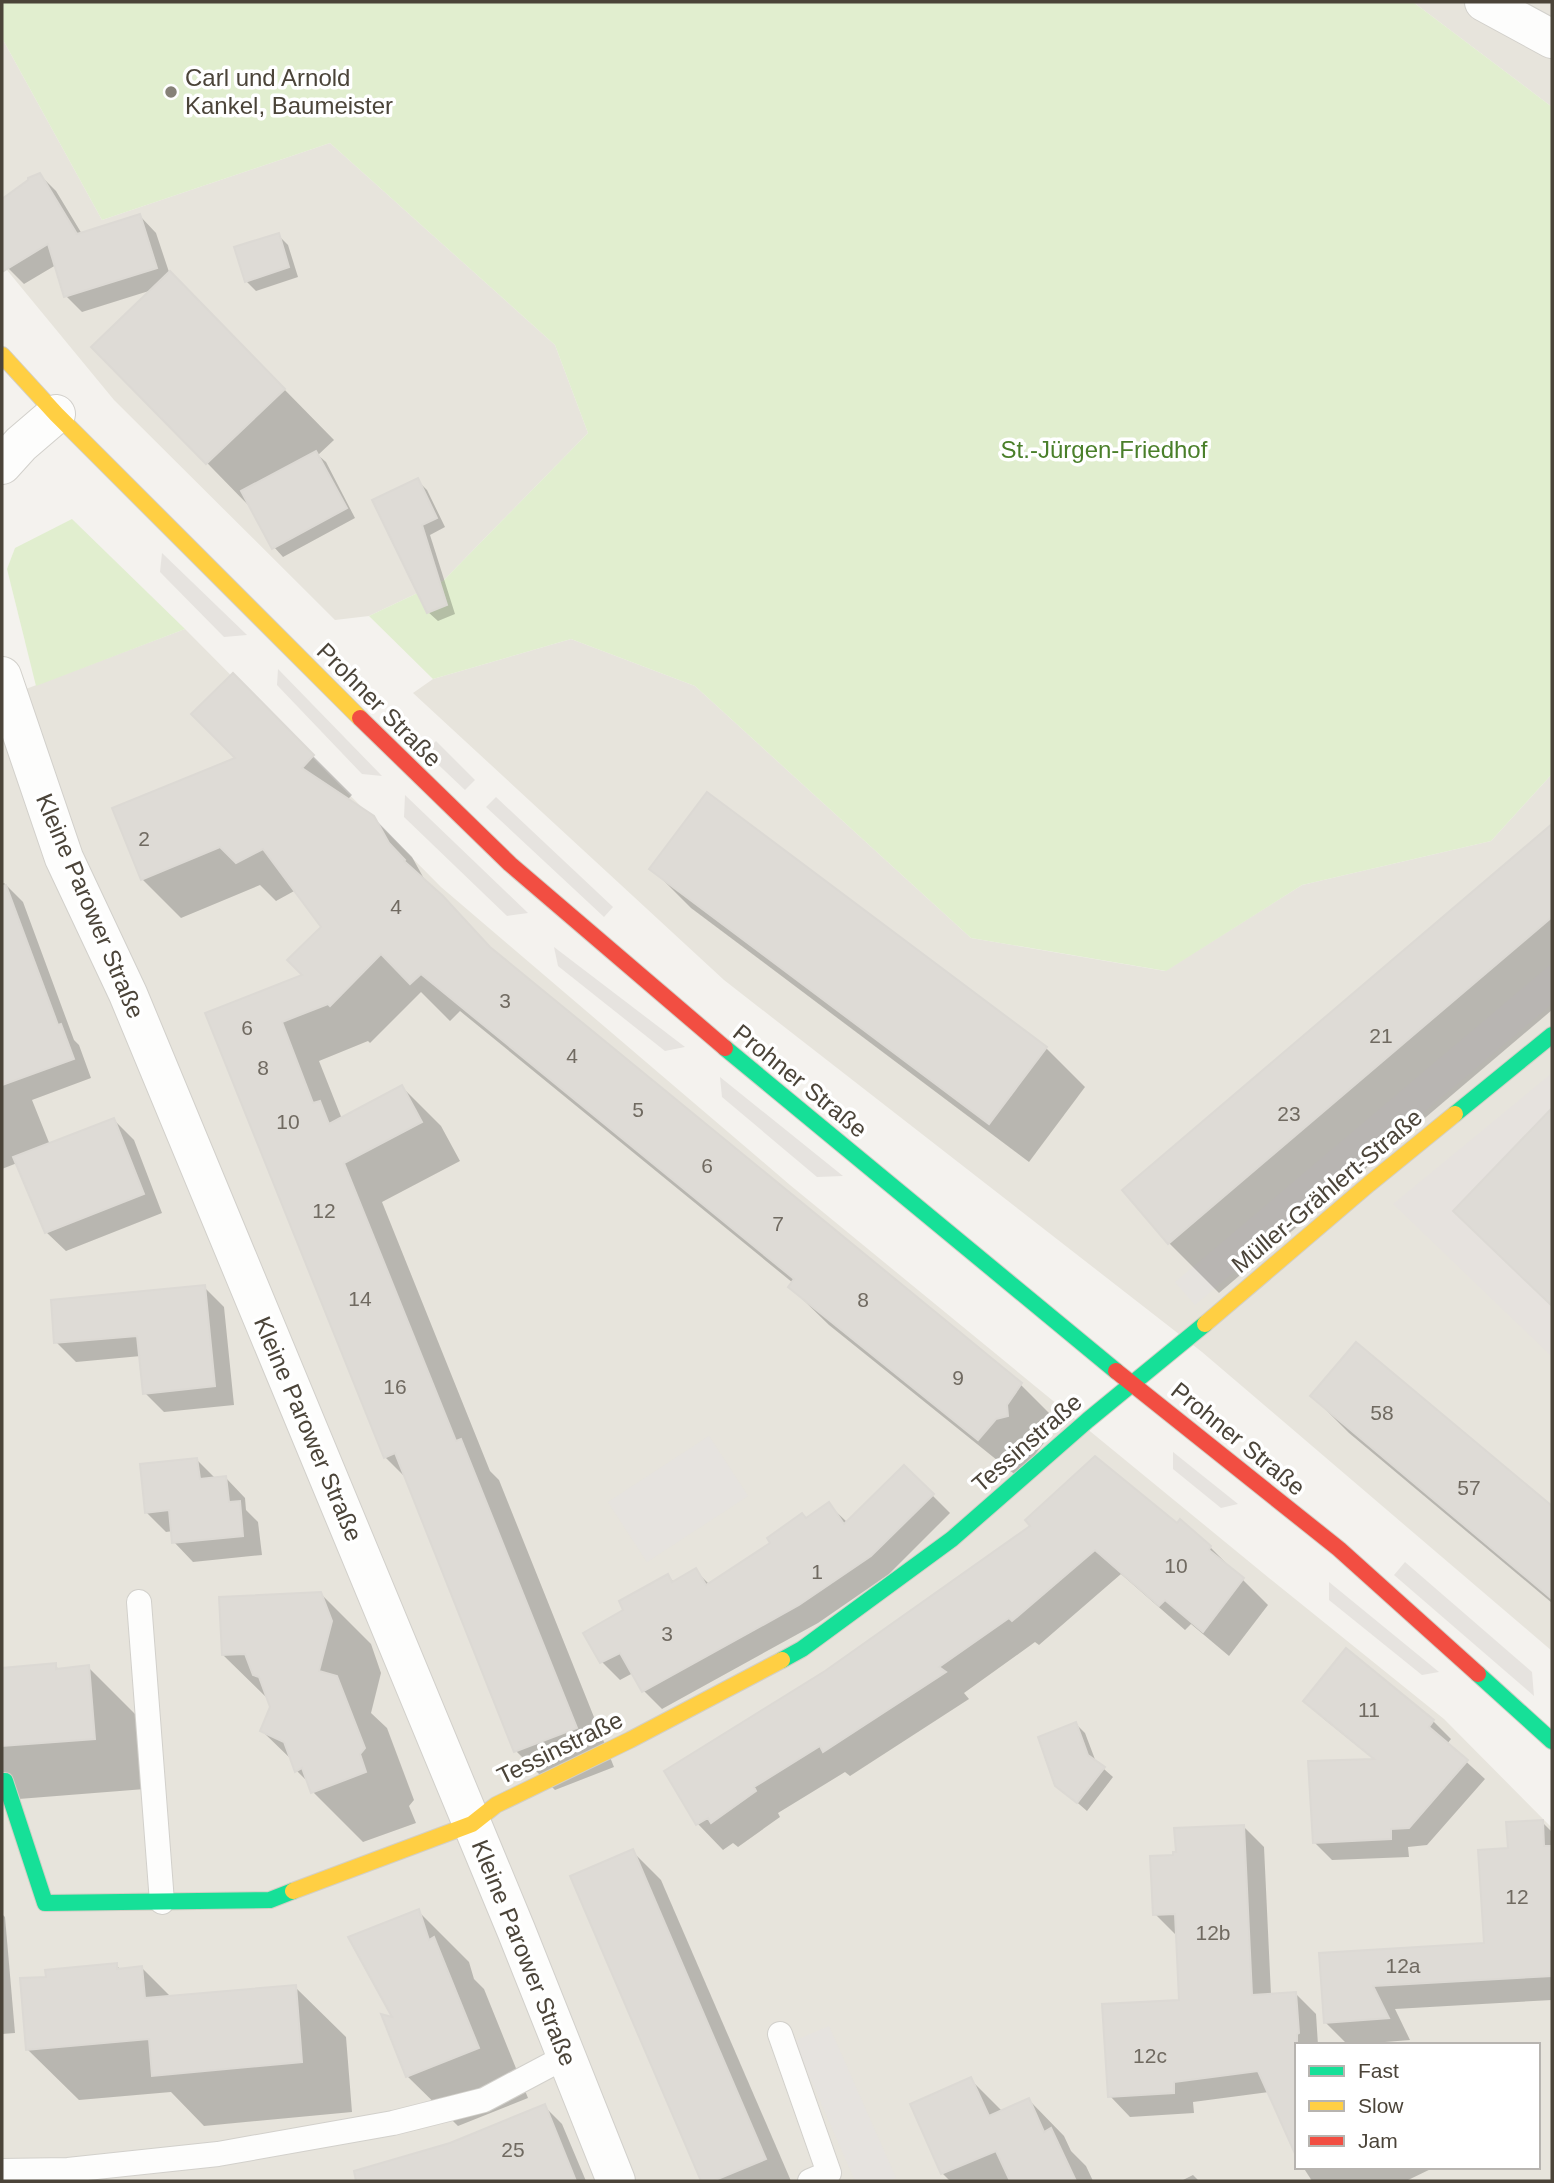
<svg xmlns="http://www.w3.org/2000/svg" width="1554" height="2183" font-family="Arial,sans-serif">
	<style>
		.residential { fill: #e7e4dc; fill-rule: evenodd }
		.industrial { fill: #e6e2de }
		.green { fill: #e1eecf }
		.parking { fill: #e6e3df }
		.shadow { fill: #0003 }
		.building { fill: #dedbd6; stroke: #dcd9d4; stroke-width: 2 }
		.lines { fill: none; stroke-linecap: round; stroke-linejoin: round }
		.lane-casing { stroke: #d2d0cb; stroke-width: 26 }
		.street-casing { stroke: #d2d0cb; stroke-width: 40 }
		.fast-casing { stroke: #d3cfc5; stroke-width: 18 }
		.slow-casing { stroke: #d3cfc5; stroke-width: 18 }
		.jam-casing { stroke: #d3cfc5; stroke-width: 18 }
		.lane { stroke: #fdfdfc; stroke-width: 24 }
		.street { stroke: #fdfdfc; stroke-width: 38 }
		.fast { stroke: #16e098; stroke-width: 16 }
		.slow { stroke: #ffcf43; stroke-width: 16 }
		.jam { stroke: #f24e42; stroke-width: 16 }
		.poi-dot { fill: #868178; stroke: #fff; stroke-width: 2.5 }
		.labels { text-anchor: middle; stroke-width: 7; stroke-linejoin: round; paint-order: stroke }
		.number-label { font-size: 21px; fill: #706a61 }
		.poi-label { font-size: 24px; fill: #4b4439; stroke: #fff; text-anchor: start }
		.park-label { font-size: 24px; fill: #4a7f2a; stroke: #fff }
		.street-label { font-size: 24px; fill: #4b4439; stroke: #fff }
	</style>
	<rect width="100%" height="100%" fill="#f4f2ee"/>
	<g class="residential">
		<path d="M1413 2H1552V107Z"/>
		<path d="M2 38 102 220 330 143 555 345 588 433 443 581 369 616 335 620 114 400 2 264Z"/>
		<path d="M185 629 441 887 790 1185 1269 1578 1444 1719 1552 1828V2181H2V698ZM1297 2045H1538V2167H1297Z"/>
		<path d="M571 639 695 686 971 938 1165 971 1302 885 1491 841 1552 774V1651L1202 1352 724 980 413 693 433 679Z"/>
	</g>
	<path class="industrial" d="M1552 1073V1357L1393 1204Z"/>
	<g class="green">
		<path d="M2 2H1413L1552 107V774L1491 841 1302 885 1166 971 971 938 695 686 571 639 433 679 369 616 443 581 588 433 555 345 330 143 102 220 2 38Z"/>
		<path d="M72 519 185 629 36 686 7 569 15 548Z"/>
	</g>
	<g class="parking">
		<path d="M162 553 247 635 224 637 160 572Z"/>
		<path d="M278 669 382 776 362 774 277 685Z"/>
		<path d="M436 741 475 780 465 790 425 752Z"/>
		<path d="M405 795 528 913 507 916 404 817Z"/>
		<path d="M496 797 613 907 604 917 486 807Z"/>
		<path d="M554 947 685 1047 665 1051 558 966Z"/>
		<path d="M1552 963V1004L1195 1305 1175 1282Z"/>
		<path d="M720 1077 843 1176 817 1177 722 1097Z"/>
		<path d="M709 1436 748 1496 647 1562 608 1502Z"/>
		<path d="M1173 1452 1238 1504 1221 1508 1173 1469Z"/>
		<path d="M1405 1562 1532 1672 1534 1696 1394 1575Z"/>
		<path d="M1329 1582 1439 1672 1422 1675 1329 1600Z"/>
		<path d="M829 2026 896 2178 889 2181H855L794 2041Z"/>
	</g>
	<g class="shadow">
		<path d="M40 175 56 191 82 234 140 216 156 233 169 272 334 440 318 455 326 462 355 518 283 557 274 547 253 510 94 347 152 290 82 312 66 296 56 265 24 284 8 268 2 259V201Z"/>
		<path d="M278 235 288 245 298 277 256 291 246 281Z"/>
		<path d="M417 480 427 490 445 527 430 535 455 614 438 621 428 612Z"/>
		<path d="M233 676 352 795 347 800 373 817 412 857 427 884 502 959 1021 1385 1059 1423 1018 1477 829 1325 790 1287 793 1283 460 1011 450 1021 421 992 370 1043 368 1041 319 1061 342 1119 402 1087 441 1126 460 1161 382 1202 490 1471 499 1480 614 1767 555 1790 516 1751 406 1478 385 1457 207 1014 305 976 324 927 296 890 276 901 260 885 181 918 142 879 238 759Z"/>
		<path d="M1552 827V1010L1219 1293 1169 1243 1124 1191Z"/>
		<path d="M652 869 1046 1048 1085 1087 1029 1162 691 908Z"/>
		<path d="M4 883 23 902 74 1040 79 1045 91 1078 32 1100 50 1145 114 1120 134 1140 162 1213 66 1251 46 1232 17 1163 2 1169V884Z"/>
		<path d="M1552 1108V1305L1455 1211Z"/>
		<path d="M204 1287 224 1307 234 1405 164 1412 145 1393 141 1356 76 1362 56 1342Z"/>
		<path d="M1356 1344 1552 1509V1603L1349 1433 1312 1396Z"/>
		<path d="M197 1460 216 1479 226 1478 245 1498 246 1510 258 1522 262 1555 193 1562 174 1542 173 1531 166 1532 147 1513Z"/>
		<path d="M904 1467 950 1513 889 1574 818 1623 662 1709 644 1691 633 1673 620 1680 602 1662 625 1611 667 1576 674 1582 695 1570 710 1585 829 1505 848 1523Z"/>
		<path d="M1177 1525 1210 1547 1268 1605 1229 1656 1191 1624 1185 1630 1121 1574 1039 1645 1035 1642 964 1693 969 1699 850 1776 845 1772 778 1813 780 1817 738 1847 733 1843 723 1850 698 1824 667 1772 826 1673 1032 1527Z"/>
		<path d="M320 1593 371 1644 381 1673 371 1713 387 1728 414 1800 409 1806 416 1823 363 1842 313 1792 309 1783 297 1771 294 1762 262 1731 272 1707 270 1701 223 1655Z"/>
		<path d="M55 1665 60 1671 88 1667 139 1718 145 1789 6 1800 2 1796V1670Z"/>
		<path d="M1306 1701 1433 1721 1451 1739 1447 1744 1485 1779 1427 1845 1408 1847 1409 1857 1332 1860 1314 1842 1375 1760 1324 1719Z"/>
		<path d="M1076 1724 1085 1733 1096 1762 1113 1777 1087 1811 1057 1785Z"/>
		<path d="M1542 1822 1552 1832V2000L1395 2009 1410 2040 1348 2045 1325 2022 1321 1954 1485 1945 1510 1850Z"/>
		<path d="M1244 1827 1264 1847 1271 1995 1295 1993 1316 2014 1318 2045H1297L1269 2092 1193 2102 1194 2113 1130 2117 1110 2096 1181 2001 1178 1934H1175L1155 1914 1175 1856Z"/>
		<path d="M632 1851 661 1880 791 2181H703L572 1877Z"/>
		<path d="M418 1911 469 1962 474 1979 484 1989 528 2098 458 2126 407 2076 395 2020Z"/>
		<path d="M2 1914 5 1917 15 2033 2 2034Z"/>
		<path d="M116 1965 122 1971 142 1968 171 1997 295 1987 346 2037 352 2112 204 2126 171 2092 79 2100 28 2050 48 1978Z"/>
		<path d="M971 2080 1003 2112 1029 2100 1064 2136 1071 2151 1086 2166 1093 2181H950L942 2173Z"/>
		<path d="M545 2107 562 2124 586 2181H386L382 2165 451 2145Z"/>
		<path d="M1303 2167H1435L1406 2181H1312Z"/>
		<path d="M1193 2175 1199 2181H1181Z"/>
	</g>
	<g class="building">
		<path d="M40 173 77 234 140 214 157 268 64 297 48 244 2 272V199L28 180V178Z"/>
		<path d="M279 233 289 267 245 282 234 247Z"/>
		<path d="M170 271 285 389 206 464 91 347Z"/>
		<path d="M316 451 347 508 272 549 241 491Z"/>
		<path d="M418 478 437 518 422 525 447 605 427 613 372 500Z"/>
		<path d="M233 673 314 755 302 768 374 816 389 843 405 860 404 861 443 896 490 947 1022 1383 1007 1405 1008 1416 996 1419 978 1440 788 1287 794 1279 421 974 410 984 381 954 330 1006 328 1004 282 1022 313 1103 320 1101 329 1124 402 1085 422 1122 344 1163 456 1441 461 1439 577 1728 514 1752 395 1453 384 1458 205 1013 302 975 287 960 321 927 263 849 236 863 220 847 141 880 112 808 235 758 191 714Z"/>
		<path d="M707 792 1047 1047 989 1124 649 869Z"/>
		<path d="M1552 824V917L1168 1244 1122 1190Z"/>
		<path d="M6 885 58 1025 61 1024 74 1059 2 1085V886Z"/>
		<path d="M1552 1108V1306L1453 1211Z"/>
		<path d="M114 1118 144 1194 45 1233 13 1157Z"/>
		<path d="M205 1285 215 1386 143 1394 137 1336 54 1343 51 1300Z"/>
		<path d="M1356 1342 1552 1506V1599L1310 1396Z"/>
		<path d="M1095 1456 1177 1523 1180 1519 1211 1546 1209 1550 1244 1578 1203 1632 1165 1600 1159 1606 1095 1550 1012 1621 1009 1618 939 1667 946 1672 823 1752 820 1746 754 1787 756 1791 711 1823 708 1818 696 1825 664 1771 825 1671 1030 1526 1025 1520Z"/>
		<path d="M197 1458 200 1479 226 1476 229 1502 240 1501 243 1536 172 1543 169 1510 145 1513 140 1464Z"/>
		<path d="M904 1465 934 1494 871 1556 799 1605 642 1692 620 1653 600 1663 583 1633 623 1610 619 1601 668 1574 672 1582 696 1568 706 1585 770 1543 767 1538 802 1513 806 1518 829 1502 844 1524Z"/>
		<path d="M321 1592 332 1621 319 1671 337 1676 365 1748 360 1754 366 1772 311 1793 302 1768 295 1772 284 1742 260 1731 270 1707 259 1677 253 1675 245 1654 222 1655 219 1597Z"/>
		<path d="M1346 1648 1434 1720 1429 1727 1468 1760 1409 1828 1391 1829V1839L1313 1843 1308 1761 1374 1759 1303 1701Z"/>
		<path d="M56 1663V1669L89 1665 95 1739 2 1746V1668Z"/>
		<path d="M1076 1722 1088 1755 1105 1767 1077 1803 1055 1786 1038 1737Z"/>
		<path d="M1543 1820 1544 1846H1552V1976L1373 1986 1389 2018 1324 2023 1319 1953 1484 1943 1478 1850 1508 1848 1506 1822Z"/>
		<path d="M1244 1825 1252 1995 1296 1992 1299 2033 1297 2034V2158L1258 2071 1174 2082V2093L1108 2097 1102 2004 1179 2000 1175 1914 1153 1915 1150 1856 1173 1855V1852H1176L1174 1828Z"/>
		<path d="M633 1849 766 2159 713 2181H701L570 1876Z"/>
		<path d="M419 1909 429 1940 434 1937 479 2048 406 2077 381 2014 392 2017 348 1937Z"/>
		<path d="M117 1963V1969L142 1966 145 1998 296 1985 302 2062 152 2076 149 2039 26 2050 20 1978 46 1977 45 1970Z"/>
		<path d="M971 2077 989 2116 1029 2098 1044 2132 1051 2128 1076 2181H1010L996 2151 941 2174 910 2104Z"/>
		<path d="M545 2104 576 2181H356L354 2171 450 2143Z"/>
	</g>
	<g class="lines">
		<defs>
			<g id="lane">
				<path d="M139 1602 162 1902"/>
				<path d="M780 2034 829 2173 810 2181"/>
				<path d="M2 2171 68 2170 218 2154 393 2123 484 2100 565 2057"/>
			</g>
			<g id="street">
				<path d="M1484 2 1552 39"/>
				<path d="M2 465 21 444 56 414"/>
				<path d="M2 676 64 858 128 994 516 1930 616 2181"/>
			</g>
			<g id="fast">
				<path d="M725 1048 1116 1371"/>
				<path d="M1455 1114 1552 1035"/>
				<path d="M782 1660 802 1649 952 1539 1088 1420 1205 1324"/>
				<path d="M1478 1674 1552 1741"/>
				<path d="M2 1781H5L45 1903 270 1900 293 1891"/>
			</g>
			<g id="slow">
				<path d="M2 355 56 414 360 718"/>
				<path d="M1205 1324 1369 1184 1455 1114"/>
				<path d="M293 1891 472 1824 496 1805 630 1740 782 1660"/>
			</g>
			<g id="jam">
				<path d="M360 718 510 864 725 1048"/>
				<path d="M1116 1371 1339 1549 1478 1674"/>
			</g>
		</defs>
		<use href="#lane" class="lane-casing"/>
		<use href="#street" class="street-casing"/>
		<use href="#fast" class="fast-casing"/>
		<use href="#slow" class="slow-casing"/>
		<use href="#jam" class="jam-casing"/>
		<use href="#lane" class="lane"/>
		<use href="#street" class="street"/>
		<use href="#fast" class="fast"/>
		<use href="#slow" class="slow"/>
		<use href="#jam" class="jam"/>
	</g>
	<circle class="poi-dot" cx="171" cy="92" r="7"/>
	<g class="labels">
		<g class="number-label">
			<text x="144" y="846">2</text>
			<text x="396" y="914">4</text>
			<text x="505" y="1008">3</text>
			<text x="247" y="1035">6</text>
			<text x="1381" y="1043">21</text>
			<text x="572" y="1063">4</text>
			<text x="263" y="1075">8</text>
			<text x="638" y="1117">5</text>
			<text x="1289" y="1121">23</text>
			<text x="288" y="1129">10</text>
			<text x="707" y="1173">6</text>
			<text x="324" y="1218">12</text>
			<text x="778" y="1231">7</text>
			<text x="360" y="1306">14</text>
			<text x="863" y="1307">8</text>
			<text x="958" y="1385">9</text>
			<text x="395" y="1394">16</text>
			<text x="1382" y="1420">58</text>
			<text x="1469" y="1495">57</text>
			<text x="1176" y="1573">10</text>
			<text x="817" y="1579">1</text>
			<text x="667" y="1641">3</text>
			<text x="1369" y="1717">11</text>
			<text x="1517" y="1904">12</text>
			<text x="1213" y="1940">12b</text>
			<text x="1403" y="1973">12a</text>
			<text x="1150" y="2063">12c</text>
			<text x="513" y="2157">25</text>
		</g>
		<g class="poi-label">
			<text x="185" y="86">Carl und Arnold<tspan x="185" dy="28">Kankel, Baumeister</tspan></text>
		</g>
		<g class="park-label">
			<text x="1104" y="458">St.-Jürgen-Friedhof</text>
		</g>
		<g class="street-label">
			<text transform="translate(379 705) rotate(45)" y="8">Prohner Straße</text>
			<text transform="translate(90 906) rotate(67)" y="8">Kleine Parower Straße</text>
			<text transform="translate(800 1081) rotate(39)" y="8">Prohner Straße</text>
			<text transform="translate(1327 1191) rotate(-40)" y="8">Müller-Grählert-Straße</text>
			<text transform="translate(308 1429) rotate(67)" y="8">Kleine Parower Straße</text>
			<text transform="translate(1238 1439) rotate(39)" y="8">Prohner Straße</text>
			<text transform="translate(1027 1443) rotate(-41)" y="8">Tessinstraße</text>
			<text transform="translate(560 1748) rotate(-26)" y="8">Tessinstraße</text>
			<text transform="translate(524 1953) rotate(68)" y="8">Kleine Parower Straße</text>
		</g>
	</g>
	<rect width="1554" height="2183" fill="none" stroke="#4b4439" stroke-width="7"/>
	<rect x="1295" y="2043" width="245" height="126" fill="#ffffff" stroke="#b7b4b0" stroke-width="2"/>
	<rect x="1309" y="2066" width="35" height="10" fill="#16e098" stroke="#b7b4b0" stroke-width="2"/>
	<text x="1358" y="2078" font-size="21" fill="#4b4439">Fast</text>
	<rect x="1309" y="2101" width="35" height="10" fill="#ffcf43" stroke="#b7b4b0" stroke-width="2"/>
	<text x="1358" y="2113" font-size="21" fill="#4b4439">Slow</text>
	<rect x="1309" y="2136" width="35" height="10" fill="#f24e42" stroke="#b7b4b0" stroke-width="2"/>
	<text x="1358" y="2148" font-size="21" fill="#4b4439">Jam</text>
</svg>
